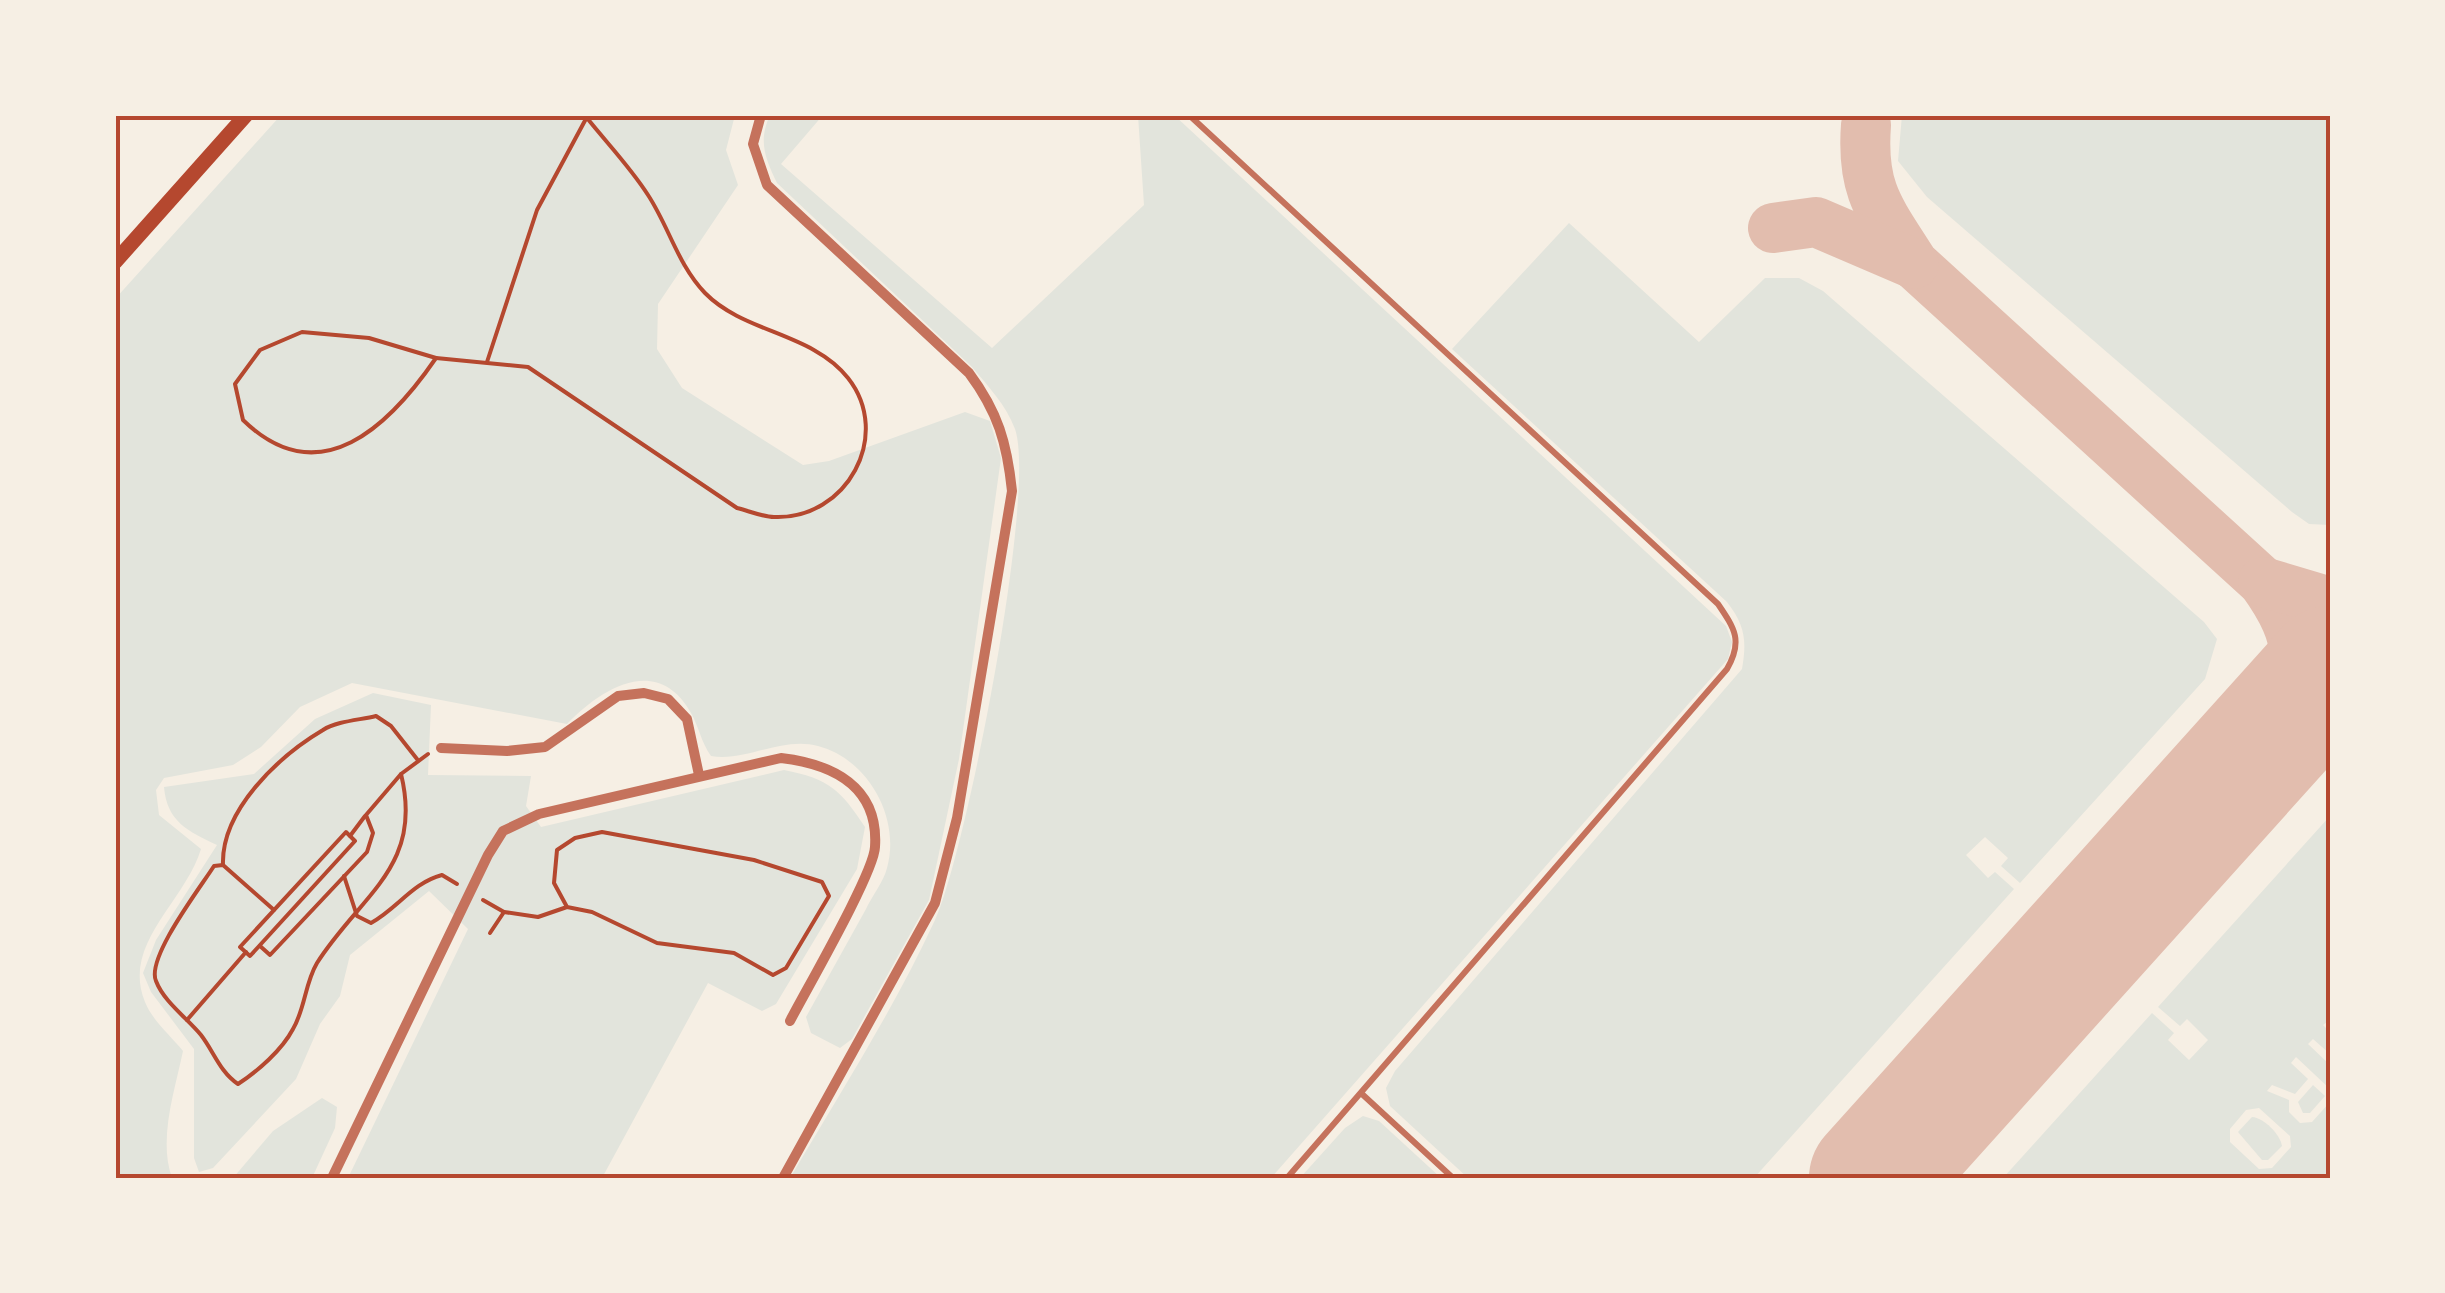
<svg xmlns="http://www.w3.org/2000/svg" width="2445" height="1293" font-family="'Noto Sans',sans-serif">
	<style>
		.green { fill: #e2e4dc; fill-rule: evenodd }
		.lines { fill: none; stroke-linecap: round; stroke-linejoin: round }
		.taxiway { stroke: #e2bdae; stroke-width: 50 }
		.runway { stroke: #e2bdae; stroke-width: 128 }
		.path { stroke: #b5482f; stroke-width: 4 }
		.service { stroke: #c5725c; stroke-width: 6 }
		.minor { stroke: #c5725c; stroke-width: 10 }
		.secondary { stroke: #b5482f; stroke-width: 15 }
		.neatline { fill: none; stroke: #b5482f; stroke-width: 4 }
	</style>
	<rect width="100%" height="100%" fill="#f6efe4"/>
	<g class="green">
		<path d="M281 115H735L726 150 738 185 658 304 657 349 682 388 803 465 829 461 965 412 990 421 1001 458 959 759 929 900 852 1039 840 1048 811 1033 806 1017C826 981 846 945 866 909 872 896 884 881 887 868 901 818 868 759 818 746 782 736 746 762 711 756 701 742 699 727 691 713 657 653 601 689 567 724L352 683 300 707 261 747 233 765 164 778 156 790 159 815 201 849C185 902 121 944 145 1002 152 1020 171 1036 183 1051 175 1090 158 1139 172 1178H115V299Z"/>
		<path d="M770 115H823L781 164 992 348 1144 205 1138 115H1174L1726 626 1732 642 1728 659 1271 1178H790C840 1093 894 1009 935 920 966 852 1037 493 1015 429 1006 405 988 386 972 367L777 183C765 158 758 141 770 115Z"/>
		<path d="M1902 115H2330V525L2309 524 2292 512 1927 197 1898 161Z"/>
		<path d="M1569 223 1699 342 1765 278H1799L1823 291 2204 622 2217 639 2205 679 2020 883 2001 866 2008 858 1985 837 1966 855 1988 878 1995 872 2014 889 1754 1178H1468L1390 1106 1386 1088 1395 1071 1742 669C1747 641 1745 625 1727 602L1452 349Z"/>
		<path d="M373 693 431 705 428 775 531 776 526 806 541 827 784 770C829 779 840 789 865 827L857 869 776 1004 762 1011 708 983 602 1178H348L468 929 429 891 350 955 340 996 320 1024 296 1079 213 1168 199 1172 194 1158V1049L151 992 143 973 156 940 217 845C188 831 167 822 164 787L254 774 315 719Z"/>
		<path d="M2330 816V1020L2323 1025 2330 1032V1054L2313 1039 2308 1044 2330 1065V1089L2296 1057 2291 1063 2308 1079 2295 1094 2272 1085 2267 1091 2289 1100V1112L2300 1123 2312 1122 2330 1102V1178H2003L2152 1013 2174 1033 2168 1040 2189 1060 2208 1040 2187 1019 2180 1026 2158 1007ZM2259 1108 2290 1136 2291 1147 2272 1168 2259 1169 2230 1142V1129L2246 1110Z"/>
		<path d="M2313 1085 2325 1096 2310 1113H2303L2298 1102Z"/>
		<path d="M322 1098 337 1107 335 1128 312 1178H233L273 1131Z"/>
		<path d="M1363 1116 1379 1121 1441 1178H1300L1345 1128Z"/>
		<path d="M2252 1117C2264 1118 2280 1134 2282 1146L2268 1160H2262L2238 1132Z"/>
	</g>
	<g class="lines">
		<g class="taxiway">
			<path d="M1866 125C1861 191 1880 210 1914 264L2263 582C2305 641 2301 667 2275 732"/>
			<path d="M1773 228 1816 222 1914 264"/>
			<path d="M2263 582 2330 602"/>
		</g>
		<path class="runway" d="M1873 1178 2330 670"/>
		<g class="path">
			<path d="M302 332 369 338 436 358C390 425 320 495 243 420L235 384 260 350Z"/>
			<path d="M436 358 528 367 737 508C749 511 763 517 774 517 847 520 893 435 848 378 813 333 744 333 705 293 678 265 669 227 648 195 631 168 607 143 587 118"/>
			<path d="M487 362 537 210 588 115"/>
			<path d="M346 832 355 841 250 956 240 947Z"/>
			<path d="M350 836 365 816"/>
			<path d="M223 865C221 810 279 756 323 730 337 721 360 720 376 716L391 726 417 759"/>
			<path d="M344 876 357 916 371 923C398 908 412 883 442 875L457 884"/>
			<path d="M483 900 504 912 490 933"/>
			<path d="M274 910 223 865 214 866C200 888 146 958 156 981 164 1002 187 1018 201 1035 214 1052 220 1072 238 1084 258 1071 282 1050 293 1029 305 1009 305 983 317 963 360 895 424 867 401 774L428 754"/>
			<path d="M504 912 538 917 567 907 592 912 657 943 734 953 773 975 786 968 829 896 822 882 754 860 602 832 575 838 557 850 554 883 567 907"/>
			<path d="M260 946 270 955 367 852 373 833 366 815 401 774"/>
			<path d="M187 1020 246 952"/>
		</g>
		<g class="service">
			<path d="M1189 115 1718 604C1735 629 1743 641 1727 669L1287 1178"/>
			<path d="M1362 1094 1453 1178"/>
		</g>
		<g class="minor">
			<path d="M761 115 753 144 767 185 969 373C998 412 1007 443 1012 491L957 818 935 903 783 1178"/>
			<path d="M441 748 507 751 545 747 618 696 644 693 668 699 687 719 699 775"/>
			<path d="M332 1178 488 855 503 831 539 814 781 758C832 764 879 786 875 847 874 873 806 990 790 1021"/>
		</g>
		<path class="secondary" d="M115 262 246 115"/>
	</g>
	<rect width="2445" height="1293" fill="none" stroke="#f6efe4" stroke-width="235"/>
	<rect x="118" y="118" width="2210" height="1058" class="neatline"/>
</svg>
